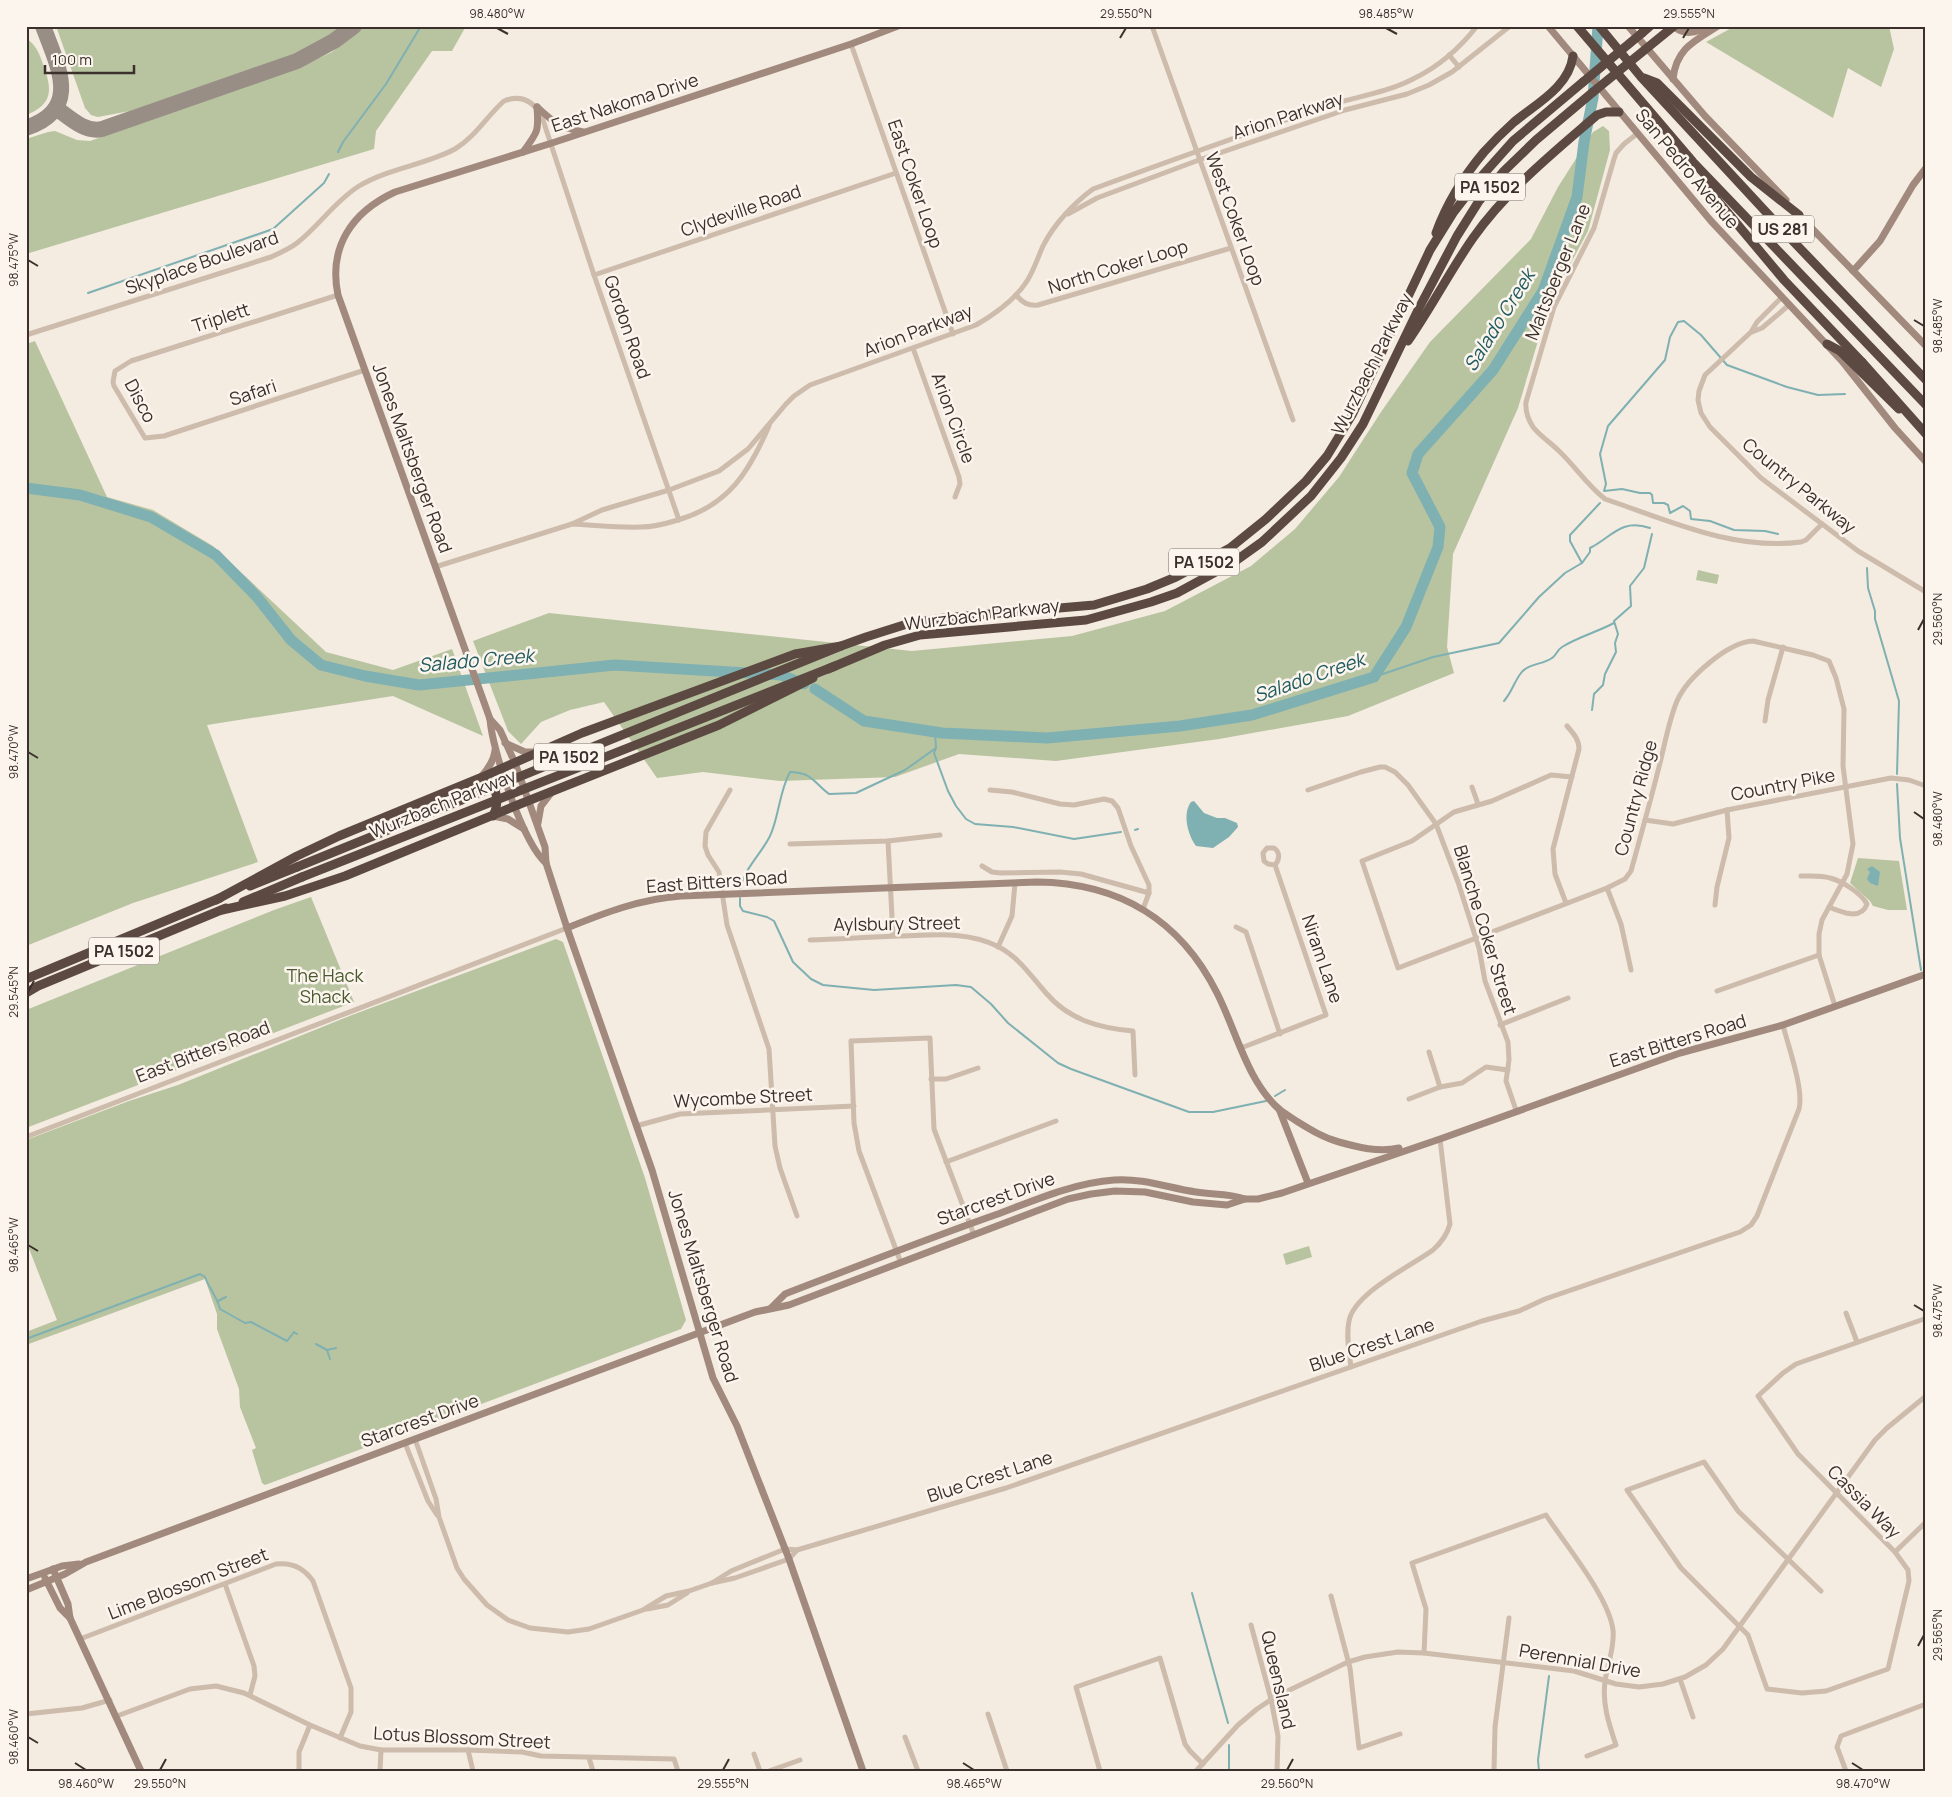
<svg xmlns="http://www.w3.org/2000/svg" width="1952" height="1797" font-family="Manrope,sans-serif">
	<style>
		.green { fill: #b8c4a0 }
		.water { fill: #7fb0b2 }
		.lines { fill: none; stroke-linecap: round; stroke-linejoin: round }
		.stream { stroke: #7fb0b2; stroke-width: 2 }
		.river { stroke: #7fb0b2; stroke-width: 11 }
		.taxiway { stroke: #988e86; stroke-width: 16 }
		.street { stroke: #cdbbac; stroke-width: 5 }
		.secondary { stroke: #a18a7d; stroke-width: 7 }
		.highway { stroke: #5c4a42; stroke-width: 9 }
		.highway-bridge { stroke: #5c4a42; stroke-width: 9 }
		.ticks { fill: none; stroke: #3b302b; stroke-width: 2 }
		.labels { text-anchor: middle; stroke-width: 5; stroke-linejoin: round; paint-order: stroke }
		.shield { fill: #fbf5ee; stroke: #756b66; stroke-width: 1 }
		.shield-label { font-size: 16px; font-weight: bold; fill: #3b302b }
		.street-label { font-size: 18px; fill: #3b302b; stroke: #fbf5ee }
		.park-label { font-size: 18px; fill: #4a5a2e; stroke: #fbf5ee }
		.water-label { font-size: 19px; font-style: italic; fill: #1f5a5e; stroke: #fbf5ee }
		.neatline { fill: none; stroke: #3b302b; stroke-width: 2 }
		.ticks-label { font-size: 12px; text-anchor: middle; fill: #3b302b }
	</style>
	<rect width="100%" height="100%" fill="#f4ebe1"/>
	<g class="green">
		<path d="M56 26H342L322 41 298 53 130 111 98 117 91 115 85 108Z"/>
		<path d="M364 26H466L452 51H432L376 131 374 149 26 254V139L48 132 55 131 77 140 90 141 298 68 332 52Z"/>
		<path d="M1735 26H1889L1894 49 1881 87 1848 68 1833 118 1706 42Z"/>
		<path d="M26 38C36 45 39 53 43 64 52 89 54 104 26 115Z"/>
		<path d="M1603 126 1609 131 1610 150 1588 231 1549 304 1518 408 1453 554 1447 647 1454 673 1348 716 1219 739 1056 761 959 754 895 777 780 781 703 772 657 778 604 702 570 710 541 722 521 744 508 731 473 641 549 613 912 651 1072 636 1165 611 1251 566 1295 529 1339 477 1381 412 1430 342 1531 239 1558 187 1593 132Z"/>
		<path d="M35 341 107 497 153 510 213 546 326 652 393 670 452 649 483 736 393 696 207 725 258 862 133 903 26 946V344Z"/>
		<path d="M1698 570 1719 575 1717 584 1696 580Z"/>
		<path d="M1858 858 1899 861 1907 910H1888L1873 906 1870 901 1850 883Z"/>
		<path d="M311 897 354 1002 26 1128V1010L274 910Z"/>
		<path d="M556 939 563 942 645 1178 686 1320 681 1329 265 1485 262 1483 252 1450 256 1448 240 1407 239 1389 217 1329V1314L205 1279 26 1345V1332L57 1320 26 1241V1140L129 1101 178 1085 352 1015Z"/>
		<path d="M1309 1246 1312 1257 1286 1265 1283 1254Z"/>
	</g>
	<g class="water">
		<path d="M1194 801 1204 813 1217 818H1225L1237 823 1238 827 1229 837 1213 848 1196 846C1188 835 1182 814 1191 802Z"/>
		<path d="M1872 866 1880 872 1878 886 1870 883 1867 879 1870 872 1867 869Z"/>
	</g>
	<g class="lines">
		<g class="stream">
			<path d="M338 152 343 142 386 84 421 26"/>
			<path d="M88 293 273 229 324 183 329 174"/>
			<path d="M1778 534 1765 531 1734 530 1710 521 1691 519 1690 511 1683 506 1670 513 1668 505 1664 503H1653L1652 495 1650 493H1640L1622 489 1604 491 1606 484 1600 454 1608 426 1665 360 1670 337 1678 322 1684 321 1701 335 1727 365 1787 387 1818 395 1845 394"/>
			<path d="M1582 563 1590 552V548C1612 537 1621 518 1650 528"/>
			<path d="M1867 568 1868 588 1875 611V619L1899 701 1897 774"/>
			<path d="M1374 677 1433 657 1499 643 1539 597 1565 573 1582 563 1570 541V535L1600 503"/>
			<path d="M1504 701C1512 692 1514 682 1521 673 1529 663 1542 665 1552 658 1556 656 1557 650 1562 647 1578 637 1597 632 1614 623"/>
			<path d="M1592 710 1594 694 1603 685 1605 674 1616 652 1615 643 1618 634 1614 621 1631 606 1630 586 1644 568 1652 534"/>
			<path d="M935 732 936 748 934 753 948 791 956 806 966 819 975 824 1013 827 1074 839 1121 832"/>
			<path d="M1897 784 1900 838 1921 970"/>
			<path d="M1135 830 1138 829"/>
			<path d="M740 888C745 868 761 854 770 836 779 817 779 792 790 772 812 772 814 783 829 794L856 793 905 770 936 748"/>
			<path d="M740 898V906L743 911 767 917 774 921 793 962 811 979 823 985 874 990 956 985 971 987 991 1004 1008 1023 1058 1063 1071 1069 1189 1112H1213L1266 1101"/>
			<path d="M1275 1096 1285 1090"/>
			<path d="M218 1301 226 1297"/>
			<path d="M26 1339 200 1274 205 1277C209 1288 217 1297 220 1309L245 1323 251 1322 287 1341 294 1332 297 1334"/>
			<path d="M316 1344 327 1350 336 1348"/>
			<path d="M327 1350 330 1359"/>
			<path d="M1192 1593 1228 1723"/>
			<path d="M1229 1771V1745"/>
			<path d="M1539 1771 1538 1760 1549 1676"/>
		</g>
		<g class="river">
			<path d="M26 488 80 495 151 517 216 555 257 597 291 640 321 665 365 676 419 685 615 665 781 675 804 684"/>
			<path d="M815 689 864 721 942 733 1047 738 1180 726 1252 715 1374 677 1406 627 1438 547 1440 527 1412 473 1418 454 1493 370 1543 291 1577 197 1584 142 1593 98 1598 26"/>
		</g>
		<g class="taxiway">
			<path d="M56 108C70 118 85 133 102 129L297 61 334 41 354 26"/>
			<path d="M26 128C82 109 58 67 43 26"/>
		</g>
		<g class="street">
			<path d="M1152 26 1293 420"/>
			<path d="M851 44 953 334"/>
			<path d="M1449 55 1459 67"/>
			<path d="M1638 133 1624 144 1616 153 1614 159 1594 228 1554 307 1526 402C1525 411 1528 419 1533 427 1540 436 1551 443 1559 451 1575 466 1587 485 1605 499 1668 520 1733 551 1801 542L1806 540 1822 524"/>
			<path d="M1068 214 1097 198 1199 160 1345 110 1407 94 1429 85 1452 72 1510 26"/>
			<path d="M594 275 896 173"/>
			<path d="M338 295 131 361 115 371 113 382 114 386 145 438 164 436 365 370"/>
			<path d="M1016 295C1023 303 1028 306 1038 305L1231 248"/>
			<path d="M1782 297 1757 322 1751 332 1705 375 1699 391 1698 400 1701 413 1710 427 1761 478 1858 551 1926 592"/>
			<path d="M1752 332 1762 328 1789 305"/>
			<path d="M26 335 271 257C280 253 289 249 297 243 319 226 335 201 359 186 389 168 425 165 455 149 475 137 487 116 504 101 522 94 534 102 542 117L594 275 679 520"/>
			<path d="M913 348 959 477 960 484 955 497"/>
			<path d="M572 524C595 525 618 528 641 527 654 527 665 524 678 520 729 505 749 472 769 426"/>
			<path d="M435 567 572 524 602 510 669 490 719 471 748 449 786 404 794 396 810 385 976 325C995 314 1015 300 1027 281 1034 270 1038 257 1043 246 1054 224 1074 203 1093 189 1171 160 1248 133 1326 106 1355 97 1386 93 1413 79 1438 67 1460 48 1477 26"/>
			<path d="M1765 721 1768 700 1783 647"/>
			<path d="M1572 777 1551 775 1492 801 1454 812 1412 841 1362 861 1398 968 1607 888 1625 879 1631 871C1641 835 1651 799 1660 763 1665 743 1669 720 1677 701 1687 678 1728 642 1753 641L1813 655 1829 661 1836 678 1844 709 1843 766 1853 844 1847 874 1822 920 1819 934V955L1835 1006"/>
			<path d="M1472 787 1478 804"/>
			<path d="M730 790 706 832 705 846 708 855 719 872 727 925 769 1049 775 1146 780 1168 797 1216"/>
			<path d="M990 790 1012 792 1060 804 1074 805 1104 799 1112 801 1118 808 1131 846 1149 885V893L1143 909"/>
			<path d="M1308 790 1361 772 1380 767H1385L1395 772 1408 785 1436 824 1458 882 1479 948 1485 981 1508 1042 1509 1060 1506 1081 1516 1110"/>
			<path d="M1645 820 1673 824 1727 810 1891 778 1909 780 1926 786"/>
			<path d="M888 841 893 936"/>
			<path d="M790 844 888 841 940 835"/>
			<path d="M982 866 992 872 1000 873 1060 872 1081 874 1149 893"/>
			<path d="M1801 876C1810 876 1821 875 1830 878 1842 881 1861 893 1867 904 1861 921 1841 912 1829 907"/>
			<path d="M1607 888 1621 924 1631 970"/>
			<path d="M1566 903 1555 874 1553 849 1579 749C1579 739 1573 733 1567 726"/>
			<path d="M1715 905 1717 887 1729 838 1727 810"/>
			<path d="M1236 927 1246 932 1280 1034"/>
			<path d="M810 940C840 939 870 937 900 936 934 935 966 931 997 946 1019 957 1030 975 1046 993 1069 1020 1099 1028 1133 1031L1135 1075"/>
			<path d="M998 947 1012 916 1015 883"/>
			<path d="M1717 991 1819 955"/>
			<path d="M1500 1025 1568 998"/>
			<path d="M1241 1048 1326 1015 1275 865C1280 859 1280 852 1274 848H1267L1263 853 1264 861 1268 864 1275 865"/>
			<path d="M1429 1052 1440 1087"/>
			<path d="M931 1079H946L978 1068"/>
			<path d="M1409 1099 1440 1087 1462 1083 1486 1067 1508 1070"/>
			<path d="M636 1126 680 1114 854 1106"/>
			<path d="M26 1137 567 928"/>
			<path d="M946 1162 1056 1121"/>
			<path d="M901 1263 859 1151 854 1123 851 1041 930 1038 934 1129 974 1235"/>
			<path d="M1846 1313 1857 1342"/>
			<path d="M1351 1367C1349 1352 1346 1335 1349 1321 1354 1293 1411 1266 1433 1250 1442 1242 1447 1235 1450 1224L1440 1139"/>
			<path d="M415 1439 436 1499 439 1517 457 1568 464 1579 487 1605 508 1620 530 1628 568 1632 589 1629 643 1610 666 1596 689 1591 712 1583 735 1578 789 1559 797 1550"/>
			<path d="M405 1443 428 1501 437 1515"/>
			<path d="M1895 1552 1926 1522"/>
			<path d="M712 1583 731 1571 785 1549 797 1550 1006 1488 1482 1321 1519 1311 1545 1299 1740 1232 1751 1225 1757 1216 1799 1109C1804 1089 1788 1046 1783 1025"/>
			<path d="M225 1584 254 1666 255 1676 250 1695"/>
			<path d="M1821 1591 1738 1511 1704 1462 1627 1490 1681 1568 1748 1635 1767 1689 1802 1693 1826 1691 1888 1669 1909 1581 1908 1570 1895 1552 1798 1454 1758 1396 1783 1373 1796 1364 1924 1319 1926 1321"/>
			<path d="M1331 1596 1350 1668 1359 1748 1400 1734"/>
			<path d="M647 1609 668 1605 687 1593"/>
			<path d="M1251 1625 1271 1699 1278 1736 1277 1771"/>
			<path d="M80 1639 276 1564C292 1562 304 1568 313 1581L351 1688V1712L340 1738"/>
			<path d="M1424 1653 1426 1609 1412 1563 1546 1515C1565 1544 1609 1597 1613 1630 1615 1648 1607 1664 1605 1682 1602 1704 1609 1724 1616 1745L1587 1756"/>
			<path d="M1680 1679 1693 1717"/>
			<path d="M26 1714 82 1708 110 1700"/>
			<path d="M988 1714 1007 1771"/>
			<path d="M117 1716 190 1689 216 1686 244 1693 310 1725 360 1746 381 1750H468L522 1752 541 1756 674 1759 678 1771"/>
			<path d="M905 1737 918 1771"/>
			<path d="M468 1750 473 1771"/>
			<path d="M754 1754 760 1771"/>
			<path d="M589 1758 593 1771"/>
			<path d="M299 1771V1752L310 1725"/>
			<path d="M380 1771 381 1750"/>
			<path d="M769 1771 800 1760"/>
			<path d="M1100 1771 1076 1687 1160 1658 1185 1744 1190 1751 1203 1764"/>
			<path d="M1196 1771 1238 1725 1257 1709 1275 1697 1348 1662 1365 1657 1398 1652 1424 1653 1574 1671 1616 1684 1639 1687 1663 1684 1685 1677 1706 1665 1723 1649 1875 1440 1887 1428 1926 1396"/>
			<path d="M1494 1771 1495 1727 1509 1618"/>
			<path d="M1846 1771 1837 1747 1841 1736 1926 1704"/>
		</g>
		<g class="secondary">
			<path d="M1548 26 1711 221 1842 361 1895 428 1926 462"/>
			<path d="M1628 26 1705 116 1786 200"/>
			<path d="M1673 26C1685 36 1696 33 1708 26"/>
			<path d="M1673 79C1676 49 1694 41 1718 26"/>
			<path d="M537 107C554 123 560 127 583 132"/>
			<path d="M523 152C538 132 539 131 537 107"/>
			<path d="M1796 212 1926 346"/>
			<path d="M1853 271 1880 241 1913 185 1926 168"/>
			<path d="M490 719 500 730 515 763 545 847 546 863 567 928 652 1170 713 1378 737 1426 789 1559 863 1771"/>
			<path d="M505 743 525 752H537"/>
			<path d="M481 777C488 769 494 761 495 750"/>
			<path d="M493 816 508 819 524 829"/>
			<path d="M538 823 541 806 551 793"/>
			<path d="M546 863C523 843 492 750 490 719L338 295C328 247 352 212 395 192L552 143 851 44 898 26"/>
			<path d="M567 928C604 913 640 899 681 896L1037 882C1118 883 1180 919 1217 993 1236 1030 1247 1081 1279 1109 1285 1114 1292 1118 1298 1122 1311 1130 1324 1138 1339 1142 1357 1147 1379 1153 1399 1148"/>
			<path d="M1279 1109 1308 1183"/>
			<path d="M771 1308 785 1294C855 1267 924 1240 995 1215 1033 1201 1073 1183 1114 1180 1144 1178 1168 1188 1196 1192 1214 1195 1227 1193 1245 1199"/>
			<path d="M53 1569 68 1604 70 1618 141 1771"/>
			<path d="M45 1578 60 1608 70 1618"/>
			<path d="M26 1579 62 1566 79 1564"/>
			<path d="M26 1590 65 1574 86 1562 755 1312 789 1305 1068 1199 1091 1194 1115 1191 1145 1192 1193 1202 1227 1205 1245 1199H1258L1282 1193 1440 1139 1680 1053 1783 1025 1926 974"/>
		</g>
		<g class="highway">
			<path d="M1577 26 1693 162 1926 405"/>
			<path d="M1599 26 1641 77 1791 239 1926 380"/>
			<path d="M1642 33 1650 26"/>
			<path d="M1644 78 1657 83 1751 177 1799 215"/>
			<path d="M1705 182 1717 200 1784 280 1862 362"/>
			<path d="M1436 233C1447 203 1463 177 1484 152 1493 142 1504 131 1514 122 1536 104 1569 87 1573 56"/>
			<path d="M1408 341C1431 308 1450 271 1473 238 1507 190 1553 153 1597 115L1606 112H1619"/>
			<path d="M1827 344 1840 351 1899 409"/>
			<path d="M828 669 885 645 920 635 1086 620 1151 602 1177 593 1234 562 1262 542 1311 496 1341 458 1363 424 1419 308 1457 236 1479 201 1504 171 1536 140 1593 92"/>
			<path d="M480 778C498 782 500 802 493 816"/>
			<path d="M250 886 297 867"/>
			<path d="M216 900 297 856 339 836 480 778 582 733 795 654 841 646 866 637 907 624 944 618 1094 605 1147 589 1176 577 1230 548 1266 519 1306 481 1327 456 1352 415 1430 250 1453 213 1480 178 1513 141 1583 82"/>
			<path d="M243 902 302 877"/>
			<path d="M222 910 285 896 345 876 515 806 719 725 813 678"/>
			<path d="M26 979 220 898"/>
			<path d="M26 993 38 986 226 908"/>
		</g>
		<g class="highway-bridge">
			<path d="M1583 82 1642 33"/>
			<path d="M1593 92 1674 26"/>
			<path d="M1862 362 1926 434"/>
			<path d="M297 867 841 646"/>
			<path d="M302 877 835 666"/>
		</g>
	</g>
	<path class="ticks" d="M497 28 508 34M1386 28 1397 34M1120 38 1126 28M1683 38 1689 28M28 260 38 266M1914 320 1924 326M1918 630 1924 619M28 752 38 758M1914 812 1924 819M28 992 34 981M28 1245 38 1251M1914 1305 1924 1311M1918 1646 1924 1635M28 1737 38 1743M75 1763 86 1770M963 1763 974 1770M1852 1763 1863 1770M160 1770 166 1759M723 1770 729 1759M1287 1770 1293 1759"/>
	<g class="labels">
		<g class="shield">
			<rect x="1455" y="173.5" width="70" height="27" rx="4"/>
			<rect x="1752" y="215.5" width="62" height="27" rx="4"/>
			<rect x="1169" y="548.5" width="70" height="27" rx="4"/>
			<rect x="534" y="743.5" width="70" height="27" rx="4"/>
			<rect x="89" y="937.5" width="70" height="27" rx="4"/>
		</g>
		<g class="shield-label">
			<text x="1490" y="193">PA 1502</text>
			<text x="1783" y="235">US 281</text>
			<text x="1204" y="568">PA 1502</text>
			<text x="569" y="763">PA 1502</text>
			<text x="124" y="957">PA 1502</text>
		</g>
		<g class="street-label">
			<text transform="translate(625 103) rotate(-18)" y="6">East Nakoma Drive</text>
			<text transform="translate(1288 116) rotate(-18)" y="6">Arion Parkway</text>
			<text transform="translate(1687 169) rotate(50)" y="6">San Pedro Avenue</text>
			<text transform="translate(915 184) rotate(71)" y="6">East Coker Loop</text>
			<text transform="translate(741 211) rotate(-19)" y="6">Clydeville Road</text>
			<text transform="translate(1235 219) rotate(70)" y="6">West Coker Loop</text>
			<text transform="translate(202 263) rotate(-19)" y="6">Skyplace Boulevard</text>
			<text transform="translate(1118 267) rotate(-17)" y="6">North Coker Loop</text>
			<text transform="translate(1558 272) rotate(-68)" y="6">Maltsberger Lane</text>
			<text transform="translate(221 318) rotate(-18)" y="6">Triplett</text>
			<text transform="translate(627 327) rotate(71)" y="6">Gordon Road</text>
			<text transform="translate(918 331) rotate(-21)" y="6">Arion Parkway</text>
			<text transform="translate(1372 364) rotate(-63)" y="6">Wurzbach Parkway</text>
			<text transform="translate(253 393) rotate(-18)" y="6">Safari</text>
			<text transform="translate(140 401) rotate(62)" y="6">Disco</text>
			<text transform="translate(953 418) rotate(70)" y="6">Arion Circle</text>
			<text transform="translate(412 458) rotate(70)" y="6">Jones Maltsberger Road</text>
			<text transform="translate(1799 486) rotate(39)" y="6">Country Parkway</text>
			<text transform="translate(982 615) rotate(-7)" y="6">Wurzbach Parkway</text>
			<text transform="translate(1783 785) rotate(-11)" y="6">Country Pike</text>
			<text transform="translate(1636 798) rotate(-75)" y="6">Country Ridge</text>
			<text transform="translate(443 804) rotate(-22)" y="6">Wurzbach Parkway</text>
			<text transform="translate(717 882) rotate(-4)" y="6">East Bitters Road</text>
			<text transform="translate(897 924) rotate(-1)" y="6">Aylsbury Street</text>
			<text transform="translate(1485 930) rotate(73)" y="6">Blanche Coker Street</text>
			<text transform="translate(1322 959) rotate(71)" y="6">Niram Lane</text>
			<text transform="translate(1678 1041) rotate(-17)" y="6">East Bitters Road</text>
			<text transform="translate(203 1052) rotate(-21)" y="6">East Bitters Road</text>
			<text transform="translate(743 1098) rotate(-3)" y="6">Wycombe Street</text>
			<text transform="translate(996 1199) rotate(-20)" y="6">Starcrest Drive</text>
			<text transform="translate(703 1286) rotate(73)" y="6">Jones Maltsberger Road</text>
			<text transform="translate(1372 1345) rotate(-19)" y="6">Blue Crest Lane</text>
			<text transform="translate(420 1421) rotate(-20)" y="6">Starcrest Drive</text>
			<text transform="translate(990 1477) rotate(-18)" y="6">Blue Crest Lane</text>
			<text transform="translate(1864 1502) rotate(45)" y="6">Cassia Way</text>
			<text transform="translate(188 1584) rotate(-21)" y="6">Lime Blossom Street</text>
			<text transform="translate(1580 1661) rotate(10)" y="6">Perennial Drive</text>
			<text transform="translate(1278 1680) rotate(77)" y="6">Queensland</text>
			<text transform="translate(462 1738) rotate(3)" y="6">Lotus Blossom Street</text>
		</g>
		<g class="park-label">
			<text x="325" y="982">The Hack<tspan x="325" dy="21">Shack</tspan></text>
		</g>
		<g class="water-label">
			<text transform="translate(1499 320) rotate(-58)" y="7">Salado Creek</text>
			<text transform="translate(476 660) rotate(-5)" y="7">Salado Creek</text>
			<text transform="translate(1309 677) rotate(-19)" y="7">Salado Creek</text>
		</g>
	</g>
	<rect width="1952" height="1797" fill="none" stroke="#fbf5ee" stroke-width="55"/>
	<path d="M45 65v8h89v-8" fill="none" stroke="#3b302b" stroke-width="2.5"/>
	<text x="52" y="65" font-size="15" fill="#3b302b" stroke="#fbf5ee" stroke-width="4" paint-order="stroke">100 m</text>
	<rect x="28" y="28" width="1896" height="1742" class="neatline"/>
	<g class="ticks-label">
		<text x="497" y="18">98.480°W</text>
		<text x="1126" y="18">29.550°N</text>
		<text x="1386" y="18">98.485°W</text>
		<text x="1689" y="18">29.555°N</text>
		<text transform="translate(14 260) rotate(-90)" y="4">98.475°W</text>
		<text transform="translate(1938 326) rotate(-90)" y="4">98.485°W</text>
		<text transform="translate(1938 619) rotate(-90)" y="4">29.560°N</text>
		<text transform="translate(14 752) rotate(-90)" y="4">98.470°W</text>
		<text transform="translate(1938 819) rotate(-90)" y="4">98.480°W</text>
		<text transform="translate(14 992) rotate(-90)" y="4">29.545°N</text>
		<text transform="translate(14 1245) rotate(-90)" y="4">98.465°W</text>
		<text transform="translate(1938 1311) rotate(-90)" y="4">98.475°W</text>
		<text transform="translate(1938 1635) rotate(-90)" y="4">29.565°N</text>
		<text transform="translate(14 1737) rotate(-90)" y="4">98.460°W</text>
		<text x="86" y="1788">98.460°W</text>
		<text x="160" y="1788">29.550°N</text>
		<text x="723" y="1788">29.555°N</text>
		<text x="974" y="1788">98.465°W</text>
		<text x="1287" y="1788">29.560°N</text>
		<text x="1863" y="1788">98.470°W</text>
	</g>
</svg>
